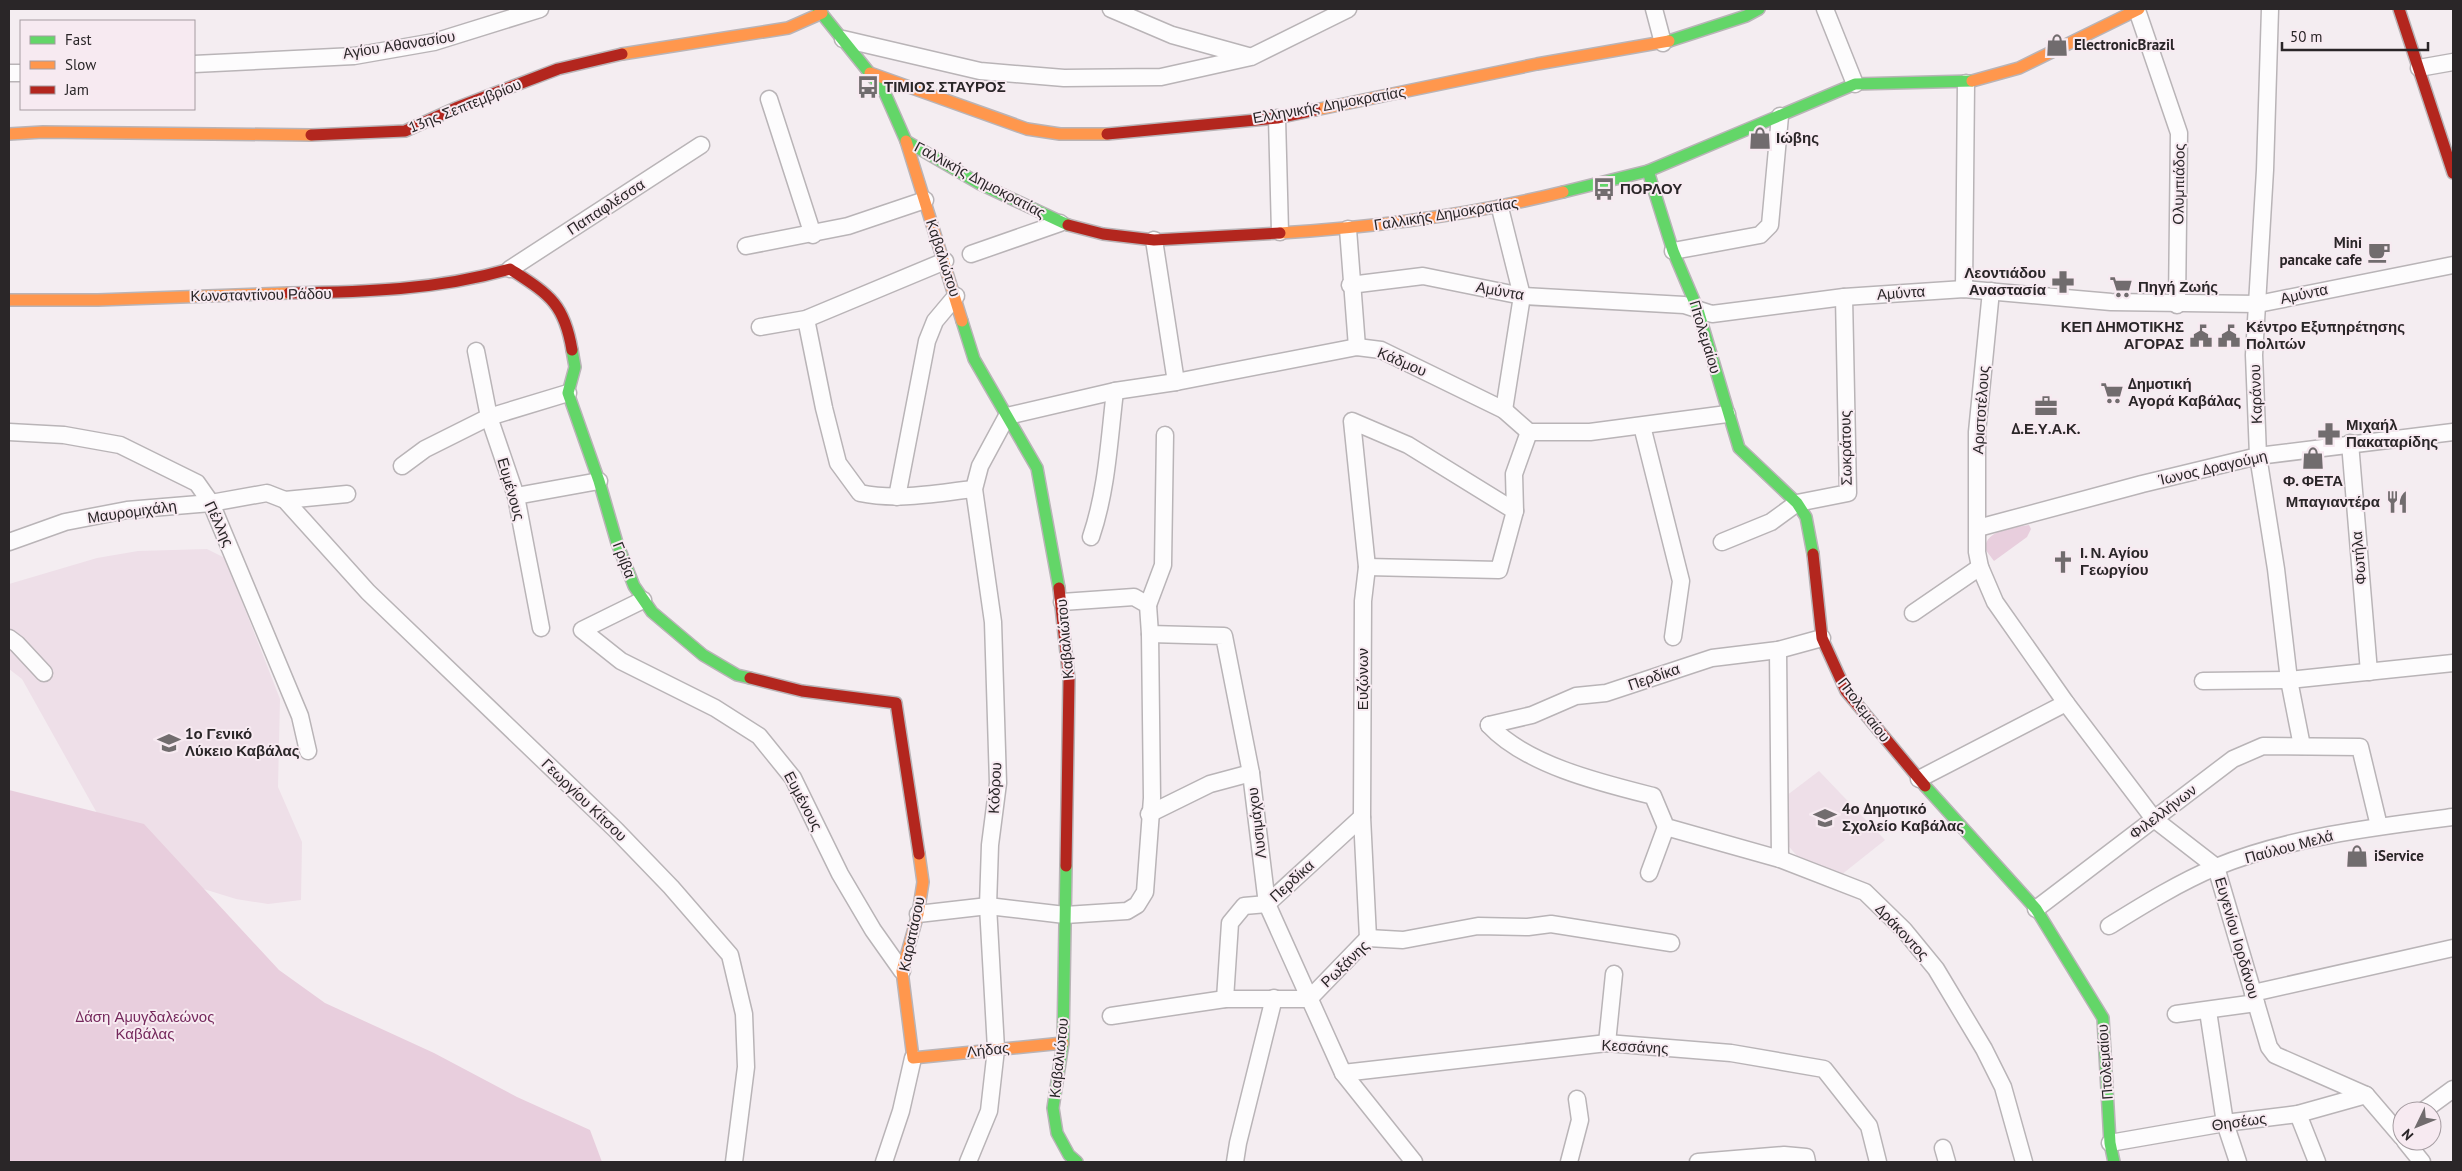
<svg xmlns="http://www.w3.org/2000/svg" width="2462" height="1171" font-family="'PT Sans',sans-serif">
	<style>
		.built { fill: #eedfe8 }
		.green { fill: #e8cedd }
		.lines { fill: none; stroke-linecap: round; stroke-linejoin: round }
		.street-casing { stroke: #b9b4b7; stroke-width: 19 }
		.fast-casing { stroke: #b9b4b7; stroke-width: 14 }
		.slow-casing { stroke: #b9b4b7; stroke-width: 14 }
		.jam-casing { stroke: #b9b4b7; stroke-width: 14 }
		.street { stroke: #fdfcfd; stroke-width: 16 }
		.fast { stroke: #63d668; stroke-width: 11 }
		.slow { stroke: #ff974d; stroke-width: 11 }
		.jam { stroke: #b3261e; stroke-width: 11 }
		.labels { text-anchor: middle; stroke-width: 4; stroke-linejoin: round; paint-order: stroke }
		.street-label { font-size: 15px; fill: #2a2628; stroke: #f7eaf1 }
		.poi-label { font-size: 15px; font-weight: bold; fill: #2a2628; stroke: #f7eaf1; text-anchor: start }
		.park-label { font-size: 15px; fill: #75285c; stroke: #f7eaf1 }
	</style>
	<rect width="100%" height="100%" fill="#f4edf1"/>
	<g class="built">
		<path d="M207 549 225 558 280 699 278 787 302 842 301 900 268 904 236 899 126 865 22 679 9 669V584L97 558 138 551Z"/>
		<path d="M1819 771 1885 840 1836 879 1812 873 1785 842 1786 796Z"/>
	</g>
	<g class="green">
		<path d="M2029 525 2031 529 2027 537 1994 561 1985 549C1986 529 2013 528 2029 525Z"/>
		<path d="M9 790 144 824 279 970 325 1003 434 1053 517 1097 590 1130 602 1162H9Z"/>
	</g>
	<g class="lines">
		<defs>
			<g id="street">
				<path d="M1111 9 1172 35 1248 56"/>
				<path d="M1654 9 1663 43"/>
				<path d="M1825 9 1855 84"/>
				<path d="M2270 9 2265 170 2254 355 2257 430 2258 456 2276 569 2289 680 2302 746"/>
				<path d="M2137 10 2179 133 2177 305"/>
				<path d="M843 39 980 71 1064 78 1161 77 1251 57 1348 9"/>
				<path d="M194 64 354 56 434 42 540 9"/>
				<path d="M2419 68 2453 62"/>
				<path d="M9 73H21"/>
				<path d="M769 99 813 235"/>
				<path d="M1277 118 1280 232"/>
				<path d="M1500 208 1522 296 1504 410"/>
				<path d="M1348 229 1357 347"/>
				<path d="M1154 240 1176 382"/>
				<path d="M746 246 848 226 925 200"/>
				<path d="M1673 251 1760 235 1770 225 1780 116"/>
				<path d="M971 254 1060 223"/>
				<path d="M510 269 701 145"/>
				<path d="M1350 285 1423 276 1522 296 1684 305 1712 314 1844 297 1964 289 2111 302 2258 304 2453 265"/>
				<path d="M1964 289 1966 83"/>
				<path d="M1991 291 1977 432V552L1980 567 1995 602 2066 703 2154 819 2216 867 2269 1047 2275 1055 2366 1095 2402 1137"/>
				<path d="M806 319 824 408 838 463 860 493C898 501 936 493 974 489"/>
				<path d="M760 327 806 319 945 261"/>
				<path d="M476 351 489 417 516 496 541 628"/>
				<path d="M1642 426 1681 581 1673 637"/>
				<path d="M9 432 64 435 120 445 197 483 211 503 300 716 308 751"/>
				<path d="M2350 443 2369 672"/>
				<path d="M402 466 425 449 489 417 568 393"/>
				<path d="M516 496 599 481"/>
				<path d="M897 497 927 341 935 321 956 296"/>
				<path d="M285 500 368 592 616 830 671 887 730 955 744 1014 746 1067 734 1162"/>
				<path d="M1978 528 2142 484 2258 456 2453 432"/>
				<path d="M1091 537C1107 490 1109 441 1115 391"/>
				<path d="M9 542 65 522 127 510 211 503 267 493 285 500 347 494"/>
				<path d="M1722 542 1771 522 1797 503 1848 493 1844 297"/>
				<path d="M1367 567 1499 570 1515 511 1514 474 1529 432"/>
				<path d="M643 600 582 630 621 661 715 708 759 736 793 778 840 874 873 930 902 971"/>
				<path d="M1062 602 1134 597 1148 605 1150 634 1224 636 1251 773 1267 904 1343 1073 1414 1162"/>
				<path d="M1148 605 1163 565 1165 435"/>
				<path d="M1913 613 1980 567"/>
				<path d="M9 638 17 644 44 673"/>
				<path d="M1778 650 1780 859"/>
				<path d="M2203 681 2289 680 2453 663"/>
				<path d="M1489 725C1526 765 1601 783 1653 796L1666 827 1780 859 1865 892 1904 930 1936 969 1984 1049 2003 1087 2024 1162"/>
				<path d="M1489 725 1532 715 1576 696 1606 693 1712 658 1778 650 1822 638"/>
				<path d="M1919 779 2066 703"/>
				<path d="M1149 814 1210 784 1251 773"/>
				<path d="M1649 873 1666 827"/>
				<path d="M2036 909 2233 759 2263 746 2360 747 2379 826"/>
				<path d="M918 914 988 906 1065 915 1127 911 1137 905 1145 892 1152 798 1150 634"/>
				<path d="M2109 926C2143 905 2178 883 2216 867 2290 837 2374 827 2453 817"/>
				<path d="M1368 938 1362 817 1363 601 1367 567 1352 421 1408 445 1515 511"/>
				<path d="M2253 993 2453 948"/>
				<path d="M1225 999 1230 923 1244 906 1267 904 1362 817"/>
				<path d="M2208 1011 2225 1123 2238 1162"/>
				<path d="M2176 1014 2256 1003"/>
				<path d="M1111 1016 1225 999H1309L1368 938 1403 940 1478 926 1528 927 1551 924 1671 943"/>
				<path d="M1607 1043 1614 974"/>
				<path d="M1343 1073 1607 1043 1731 1053 1824 1069 1869 1126 1878 1162"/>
				<path d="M2423 1111 2453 1089"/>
				<path d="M2298 1114 2317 1162"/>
				<path d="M2405 1141 2422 1162"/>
				<path d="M2110 1143 2225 1123 2298 1114 2366 1095"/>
				<path d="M1943 1148 1947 1162"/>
				<path d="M884 1162 901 1111 913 1058"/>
				<path d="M968 1162 989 1111 996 1049 988 906 990 845 998 783 993 622 974 489 980 466 1007 416 1115 391 1176 382 1357 347 1381 350 1504 410 1529 432H1590L1727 414"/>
				<path d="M1235 1162 1238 1143 1274 998"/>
				<path d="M1569 1162 1580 1120 1577 1099"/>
				<path d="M1698 1162 1784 1155 1806 1157 1807 1162"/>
			</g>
			<g id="fast">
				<path d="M818 9 884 91 906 141 980 184 1068 225"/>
				<path d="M1669 41 1746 16 1759 9"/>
				<path d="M1648 171 1673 251 1698 310 1739 448 1797 503 1806 517 1813 554"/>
				<path d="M1563 192 1648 171 1855 84 1972 81"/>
				<path d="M962 321 974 359 1037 468 1059 588"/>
				<path d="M572 350 575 367 568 393 599 481 617 543 634 586 652 612 703 655 737 675 750 678"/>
				<path d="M1925 786 2036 909 2103 1018 2110 1143 2114 1162"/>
				<path d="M1066 866 1063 1043 1053 1108 1057 1133 1069 1155 1077 1162"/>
			</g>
			<g id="slow">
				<path d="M622 54 788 28 822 13"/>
				<path d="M870 73 1027 129 1060 134H1107"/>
				<path d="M1972 81 2019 68 2139 9"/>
				<path d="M1315 110 1537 64 1669 41"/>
				<path d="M9 134 43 132 311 135"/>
				<path d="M906 141 962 321"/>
				<path d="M1280 233C1375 227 1470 215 1563 192"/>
				<path d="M9 300H98L289 293"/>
				<path d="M919 854 923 882 918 914 902 971 913 1058 1063 1043"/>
			</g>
			<g id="jam">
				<path d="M2399 9 2453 173"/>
				<path d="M1107 134 1277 118 1315 110"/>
				<path d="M311 135 405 131 456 108 558 69 622 54"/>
				<path d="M1068 225 1103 234 1154 240 1280 233"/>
				<path d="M289 293C364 292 437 290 510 269 548 294 564 302 572 350"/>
				<path d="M1813 554 1822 638 1846 691 1925 786"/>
				<path d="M1059 588 1069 680 1066 866"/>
				<path d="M750 678 802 691 896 703 919 854"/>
			</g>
		</defs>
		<use href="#street" class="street-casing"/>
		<use href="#fast" class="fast-casing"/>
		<use href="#slow" class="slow-casing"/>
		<use href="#jam" class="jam-casing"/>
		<use href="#street" class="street"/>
		<use href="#fast" class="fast"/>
		<use href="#slow" class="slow"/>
		<use href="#jam" class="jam"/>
	</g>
	<defs>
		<symbol id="shop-bare" viewBox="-9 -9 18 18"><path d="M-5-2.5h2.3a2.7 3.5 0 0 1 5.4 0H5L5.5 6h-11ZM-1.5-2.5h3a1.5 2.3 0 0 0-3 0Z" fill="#716c6e" stroke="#f7eaf1" stroke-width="2.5" paint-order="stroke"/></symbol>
		<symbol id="bus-bare" viewBox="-9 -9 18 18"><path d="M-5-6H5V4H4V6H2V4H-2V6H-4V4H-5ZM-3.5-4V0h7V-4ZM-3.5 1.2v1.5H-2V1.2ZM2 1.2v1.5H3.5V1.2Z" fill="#716c6e" stroke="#f7eaf1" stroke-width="2.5" paint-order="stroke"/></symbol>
		<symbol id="cafe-bare" viewBox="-9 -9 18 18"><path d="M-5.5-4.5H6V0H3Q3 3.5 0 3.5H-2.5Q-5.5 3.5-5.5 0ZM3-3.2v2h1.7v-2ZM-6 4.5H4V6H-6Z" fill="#716c6e" stroke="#f7eaf1" stroke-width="2.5" paint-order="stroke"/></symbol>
		<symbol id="pharmacy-bare" viewBox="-9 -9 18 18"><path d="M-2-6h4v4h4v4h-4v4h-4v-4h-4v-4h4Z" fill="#716c6e" stroke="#f7eaf1" stroke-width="2.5" paint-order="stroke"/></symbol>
		<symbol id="supermarket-bare" viewBox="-9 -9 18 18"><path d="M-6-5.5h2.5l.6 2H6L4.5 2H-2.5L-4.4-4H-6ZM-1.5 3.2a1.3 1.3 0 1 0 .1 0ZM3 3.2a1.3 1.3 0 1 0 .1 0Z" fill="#716c6e" stroke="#f7eaf1" stroke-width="2.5" paint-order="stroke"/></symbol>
		<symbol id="civic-bare" viewBox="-9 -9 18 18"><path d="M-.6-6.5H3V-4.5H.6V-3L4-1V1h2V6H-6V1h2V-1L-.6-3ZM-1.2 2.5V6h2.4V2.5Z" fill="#716c6e" stroke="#f7eaf1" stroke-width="2.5" paint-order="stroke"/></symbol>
		<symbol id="office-bare" viewBox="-9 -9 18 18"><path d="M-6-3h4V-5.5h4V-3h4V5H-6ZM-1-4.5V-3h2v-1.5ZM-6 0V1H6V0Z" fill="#716c6e" stroke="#f7eaf1" stroke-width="2.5" paint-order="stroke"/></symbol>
		<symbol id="restaurant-bare" viewBox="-9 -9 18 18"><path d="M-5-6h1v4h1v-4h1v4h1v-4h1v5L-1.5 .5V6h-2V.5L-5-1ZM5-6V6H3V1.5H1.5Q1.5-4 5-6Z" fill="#716c6e" stroke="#f7eaf1" stroke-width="2.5" paint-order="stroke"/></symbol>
		<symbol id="church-bare" viewBox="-9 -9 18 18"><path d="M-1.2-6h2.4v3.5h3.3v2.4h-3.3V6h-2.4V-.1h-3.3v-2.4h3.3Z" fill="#716c6e" stroke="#f7eaf1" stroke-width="2.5" paint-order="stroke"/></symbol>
		<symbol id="school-bare" viewBox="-9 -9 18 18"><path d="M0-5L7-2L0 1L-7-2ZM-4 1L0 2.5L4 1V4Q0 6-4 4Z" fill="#716c6e" stroke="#f7eaf1" stroke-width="2.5" paint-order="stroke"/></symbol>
	</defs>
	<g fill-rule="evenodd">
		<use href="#shop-bare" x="2041" y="29" width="32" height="32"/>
		<use href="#bus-bare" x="852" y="71" width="32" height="32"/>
		<use href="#shop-bare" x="1744" y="122" width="32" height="32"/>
		<use href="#bus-bare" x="1588" y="173" width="32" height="32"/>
		<use href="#cafe-bare" x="2363" y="236" width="32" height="32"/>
		<use href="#pharmacy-bare" x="2047" y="266" width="32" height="32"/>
		<use href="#supermarket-bare" x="2105" y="271" width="32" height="32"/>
		<use href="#civic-bare" x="2185" y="320" width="32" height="32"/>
		<use href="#civic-bare" x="2213" y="320" width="32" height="32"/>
		<use href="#supermarket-bare" x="2096" y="377" width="32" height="32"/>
		<use href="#office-bare" x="2030" y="390" width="32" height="32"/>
		<use href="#pharmacy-bare" x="2313" y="418" width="32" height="32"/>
		<use href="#shop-bare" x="2297" y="442" width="32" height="32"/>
		<use href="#restaurant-bare" x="2381" y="486" width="32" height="32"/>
		<use href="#church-bare" x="2047" y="546" width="32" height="32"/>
		<use href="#school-bare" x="153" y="727" width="32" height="32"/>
		<use href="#school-bare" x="1809" y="802" width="32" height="32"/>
		<use href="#shop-bare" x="2341" y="840" width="32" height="32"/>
	</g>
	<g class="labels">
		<g class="street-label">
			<text transform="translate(399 45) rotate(-9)" y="5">Αγίου Αθανασίου</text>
			<text transform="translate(1329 105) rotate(-10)" y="5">Ελληνικής Δημοκρατίας</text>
			<text transform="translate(465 106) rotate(-22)" y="5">13ης Σεπτεμβρίου</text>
			<text transform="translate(980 180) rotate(28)" y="5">Γαλλικής Δημοκρατίας</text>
			<text transform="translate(2179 184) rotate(-89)" y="5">Ολυμπιάδος</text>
			<text transform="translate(606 207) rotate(-33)" y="5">Παπαφλέσσα</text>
			<text transform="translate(1446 214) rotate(-9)" y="5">Γαλλικής Δημοκρατίας</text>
			<text transform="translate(943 258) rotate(72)" y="5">Καβαλιώτου</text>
			<text transform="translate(1500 291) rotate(10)" y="5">Αμύντα</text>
			<text transform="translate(1901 293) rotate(-4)" y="5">Αμύντα</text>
			<text transform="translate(2304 294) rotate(-12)" y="5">Αμύντα</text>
			<text transform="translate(261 295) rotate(-1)" y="5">Κωνσταντίνου Ράδου</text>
			<text transform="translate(1705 337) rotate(73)" y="5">Πτολεμαίου</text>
			<text transform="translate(1402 362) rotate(23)" y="5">Κάδμου</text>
			<text transform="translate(2256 394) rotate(-92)" y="5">Καράνου</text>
			<text transform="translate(1981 410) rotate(-86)" y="5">Αριστοτέλους</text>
			<text transform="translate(1846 448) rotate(-91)" y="5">Σωκράτους</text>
			<text transform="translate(2213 468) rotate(-13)" y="5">Ίωνος Δραγούμη</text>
			<text transform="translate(511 489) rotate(74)" y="5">Ευμένους</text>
			<text transform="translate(132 512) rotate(-8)" y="5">Μαυρομιχάλη</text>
			<text transform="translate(219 524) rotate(65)" y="5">Πέλλης</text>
			<text transform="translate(2359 558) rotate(-95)" y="5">Φωτήλα</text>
			<text transform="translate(624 560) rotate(69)" y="5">Γρίβα</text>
			<text transform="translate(1065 639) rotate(-95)" y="5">Καβαλιώτου</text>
			<text transform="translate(1654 677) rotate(-19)" y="5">Περδίκα</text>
			<text transform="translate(1363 679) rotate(-90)" y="5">Ευζώνων</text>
			<text transform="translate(1864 710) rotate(53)" y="5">Πτολεμαίου</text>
			<text transform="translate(995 788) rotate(-87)" y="5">Κόδρου</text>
			<text transform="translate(584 800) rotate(44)" y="5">Γεωργίου Κίτσου</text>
			<text transform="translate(803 801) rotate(62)" y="5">Ευμένους</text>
			<text transform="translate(2163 812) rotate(-37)" y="5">Φιλελλήνων</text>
			<text transform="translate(1257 823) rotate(-97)" y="5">Λυσιμάχου</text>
			<text transform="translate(2289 847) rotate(-15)" y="5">Παύλου Μελά</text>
			<text transform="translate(1292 881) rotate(-42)" y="5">Περδίκα</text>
			<text transform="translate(1902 932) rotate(47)" y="5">Δράκοντος</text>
			<text transform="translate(912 934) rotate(-78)" y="5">Καρατάσου</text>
			<text transform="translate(2237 938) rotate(74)" y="5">Ευγενίου Ιορδάνου</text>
			<text transform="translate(1345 964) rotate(-44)" y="5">Ρωξάνης</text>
			<text transform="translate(1635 1047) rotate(3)" y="5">Κεσσάνης</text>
			<text transform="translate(988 1050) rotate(-6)" y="5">Λήδας</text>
			<text transform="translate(1059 1058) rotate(-84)" y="5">Καβαλιώτου</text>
			<text transform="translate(2105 1062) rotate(-94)" y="5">Πτολεμαίου</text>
			<text transform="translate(2239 1122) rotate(-8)" y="5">Θησέως</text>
		</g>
		<g class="poi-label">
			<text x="2074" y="50">ElectronicBrazil</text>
			<text x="884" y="92">ΤΙΜΙΟΣ ΣΤΑΥΡΟΣ</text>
			<text x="1776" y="143">Ιώβης</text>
			<text x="1620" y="194">ΠΟΡΛΟΥ</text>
			<text x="2362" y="248" text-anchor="end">Mini<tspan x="2362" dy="17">pancake cafe</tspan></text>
			<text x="2046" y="278" text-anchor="end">Λεοντιάδου<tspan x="2046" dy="17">Αναστασία</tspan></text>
			<text x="2138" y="292">Πηγή Ζωής</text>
			<text x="2184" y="332" text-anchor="end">ΚΕΠ ΔΗΜΟΤΙΚΗΣ<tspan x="2184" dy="17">ΑΓΟΡΑΣ</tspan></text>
			<text x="2246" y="332">Κέντρο Εξυπηρέτησης<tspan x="2246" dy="17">Πολιτών</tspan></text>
			<text x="2128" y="389">Δημοτική<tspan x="2128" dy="17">Αγορά Καβάλας</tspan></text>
			<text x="2346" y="430">Μιχαήλ<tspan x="2346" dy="17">Πακαταρίδης</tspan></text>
			<text x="2046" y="434" text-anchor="middle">Δ.Ε.Υ.Α.Κ.</text>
			<text x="2313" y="486" text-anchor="middle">Φ. ΦΕΤΑ</text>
			<text x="2380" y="507" text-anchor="end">Μπαγιαντέρα</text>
			<text x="2080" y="558">Ι. Ν. Αγίου<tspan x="2080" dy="17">Γεωργίου</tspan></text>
			<text x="185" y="739">1ο Γενικό<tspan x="185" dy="17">Λύκειο Καβάλας</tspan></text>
			<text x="1842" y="814">4ο Δημοτικό<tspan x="1842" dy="17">Σχολείο Καβάλας</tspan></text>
			<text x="2374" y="861">iService</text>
		</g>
		<g class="park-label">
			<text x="145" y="1022">Δάση Αμυγδαλεώνος<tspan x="145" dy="17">Καβάλας</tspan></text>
		</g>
	</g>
	<rect width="2462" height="1171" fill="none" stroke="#2a2628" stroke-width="20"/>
	<rect x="20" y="20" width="175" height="90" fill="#f7eaf1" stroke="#a59ca1"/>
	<rect x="30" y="36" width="25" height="8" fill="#63d668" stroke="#a59ca1"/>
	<text x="65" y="45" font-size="15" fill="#2a2628">Fast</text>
	<rect x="30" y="61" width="25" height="8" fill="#ff974d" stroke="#a59ca1"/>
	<text x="65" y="70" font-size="15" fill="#2a2628">Slow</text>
	<rect x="30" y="86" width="25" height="8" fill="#b3261e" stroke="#a59ca1"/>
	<text x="65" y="95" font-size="15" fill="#2a2628">Jam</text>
	<g transform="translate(2417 1126) rotate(227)"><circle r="24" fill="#f7eaf1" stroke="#a59ca1"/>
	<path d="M0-4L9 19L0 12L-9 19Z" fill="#716c6e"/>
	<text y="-8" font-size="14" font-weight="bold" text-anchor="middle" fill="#2a2628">N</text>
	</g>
	<path d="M2282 42v8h146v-8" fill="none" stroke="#2a2628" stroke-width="2.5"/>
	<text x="2290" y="42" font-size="15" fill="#2a2628" stroke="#f7eaf1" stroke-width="4" paint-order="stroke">50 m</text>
</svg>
